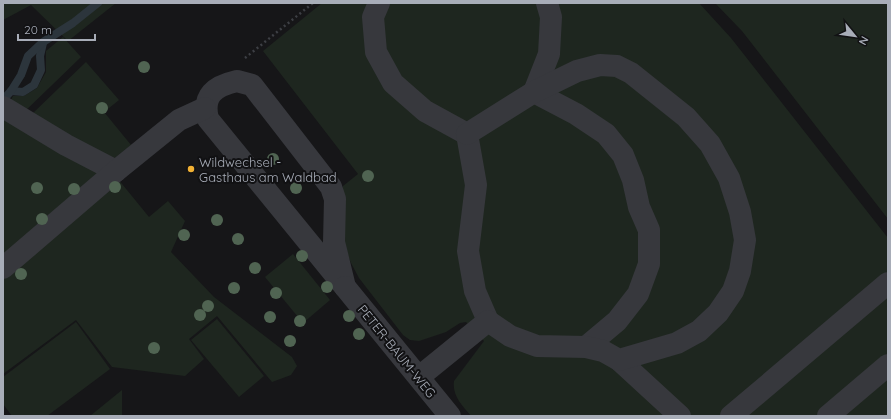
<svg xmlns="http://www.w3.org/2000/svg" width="891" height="419" font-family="Quicksand,sans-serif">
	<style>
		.green { fill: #1e261f }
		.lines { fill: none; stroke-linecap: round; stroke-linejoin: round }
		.stream { stroke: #2c353c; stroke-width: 8 }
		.path { stroke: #3d3f44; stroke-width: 2.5; stroke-dasharray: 2 3; stroke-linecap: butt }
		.minor { stroke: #37383d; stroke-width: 22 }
		.tree { fill: #506452 }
		.poi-dot { fill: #f2b134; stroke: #111113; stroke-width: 1.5 }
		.labels { text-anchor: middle; stroke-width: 4; stroke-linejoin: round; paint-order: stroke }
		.poi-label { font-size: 13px; fill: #a8adb8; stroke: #111113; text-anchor: start }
		.street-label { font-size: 13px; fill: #a8adb8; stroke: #111113 }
	</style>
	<rect width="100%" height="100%" fill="#161618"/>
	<g class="green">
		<path d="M3 3H116L68 41 31 5 3 20Z"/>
		<path d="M322 3H699L731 38 888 238V416H471C462 405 452 396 454 381L484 341 466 322 460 323 446 332 419 341 410 340 403 335 359 278 351 263 342 240 343 186 358 174 263 51Z"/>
		<path d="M715 3H888V219L742 31Z"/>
		<path d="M63 37 81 57 22 114 8 105 13 96H24L37 88 46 72V51Z"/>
		<path d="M86 62 119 100 104 112 131 145 110 162 31 115Z"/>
		<path d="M3 112 101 172 3 260Z"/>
		<path d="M118 179 149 217 168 201 185 221 171 252 214 297 292 357 297 366 291 375 272 382 217 316 189 339 204 359 185 376 112 367 76 320 3 374V274Z"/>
		<path d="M293 254 330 300 303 323 265 277Z"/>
		<path d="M217 319 264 376 239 397 191 340Z"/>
		<path d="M76 322 110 369 47 416H12L3 404V377Z"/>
		<path d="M122 390V416H90Z"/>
	</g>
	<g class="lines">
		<g class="stream">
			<path d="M11 91 23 92 34 85 41 70 40 56 43 43"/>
			<path d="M3 100 11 91 21 75 28 56 43 42 73 23 98 3"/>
		</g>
		<path class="path" d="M245 58 313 3"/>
		<g class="minor">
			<path d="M379 3 373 17 376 52 393 83 425 111 467 134"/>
			<path d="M547 3 551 17 549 54 534 92 576 114 606 134 623 155 633 180 639 207 649 230V264L638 294 617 321 586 347"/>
			<path d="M237 81 252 85 331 187 335 199 334 242 345 287 208 119C202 95 215 86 237 81Z"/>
			<path d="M3 107 66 145 116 171"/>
			<path d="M467 134 476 185 468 251 475 291 488 321"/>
			<path d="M3 268 116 171 179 120 205 108"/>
			<path d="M345 287 450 416"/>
			<path d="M619 360 680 416"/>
			<path d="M419 377 488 321 510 336 537 346 586 347 603 351 619 360 677 343 699 331 718 313 733 291 740 271 745 240 740 212 729 178 710 144 686 117 631 73 617 66 600 65 577 71 534 92 467 134"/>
			<path d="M731 416 888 283"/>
			<path d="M828 416 888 365"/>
		</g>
	</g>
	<g class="tree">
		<circle cx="144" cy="67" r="6"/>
		<circle cx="102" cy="108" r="6"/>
		<circle cx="273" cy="159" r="6"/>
		<circle cx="368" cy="176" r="6"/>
		<circle cx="115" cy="187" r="6"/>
		<circle cx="37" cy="188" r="6"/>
		<circle cx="296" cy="188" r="6"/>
		<circle cx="74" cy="189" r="6"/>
		<circle cx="42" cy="219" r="6"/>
		<circle cx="217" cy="220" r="6"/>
		<circle cx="184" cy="235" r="6"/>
		<circle cx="238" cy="239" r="6"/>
		<circle cx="302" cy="256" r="6"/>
		<circle cx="255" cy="268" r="6"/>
		<circle cx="21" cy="274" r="6"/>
		<circle cx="327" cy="287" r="6"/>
		<circle cx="234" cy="288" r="6"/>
		<circle cx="276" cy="293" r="6"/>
		<circle cx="208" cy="306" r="6"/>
		<circle cx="200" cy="315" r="6"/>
		<circle cx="349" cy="316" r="6"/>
		<circle cx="270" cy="317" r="6"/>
		<circle cx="300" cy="321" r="6"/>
		<circle cx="359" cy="334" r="6"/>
		<circle cx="290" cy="341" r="6"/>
		<circle cx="154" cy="348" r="6"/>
	</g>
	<circle class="poi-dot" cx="191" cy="169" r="4"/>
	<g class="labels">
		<g class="poi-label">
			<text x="199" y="167">Wildwechsel -<tspan x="199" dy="15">Gasthaus am Waldbad</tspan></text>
		</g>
		<g class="street-label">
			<text transform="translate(397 351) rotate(51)" y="5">PETER-BAUM-WEG</text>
		</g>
	</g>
	<rect width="891" height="419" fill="none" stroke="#a8adb8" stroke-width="8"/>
	<g transform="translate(855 36) rotate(119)" stroke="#111113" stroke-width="3" paint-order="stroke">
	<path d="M0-3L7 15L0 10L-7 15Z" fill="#a8adb8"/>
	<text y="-6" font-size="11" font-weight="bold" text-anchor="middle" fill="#a8adb8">N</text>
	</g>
	<path d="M18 34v6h77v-6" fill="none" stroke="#a8adb8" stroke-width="2"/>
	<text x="24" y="34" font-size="12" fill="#a8adb8" stroke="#111113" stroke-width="3" paint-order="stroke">20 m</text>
</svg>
